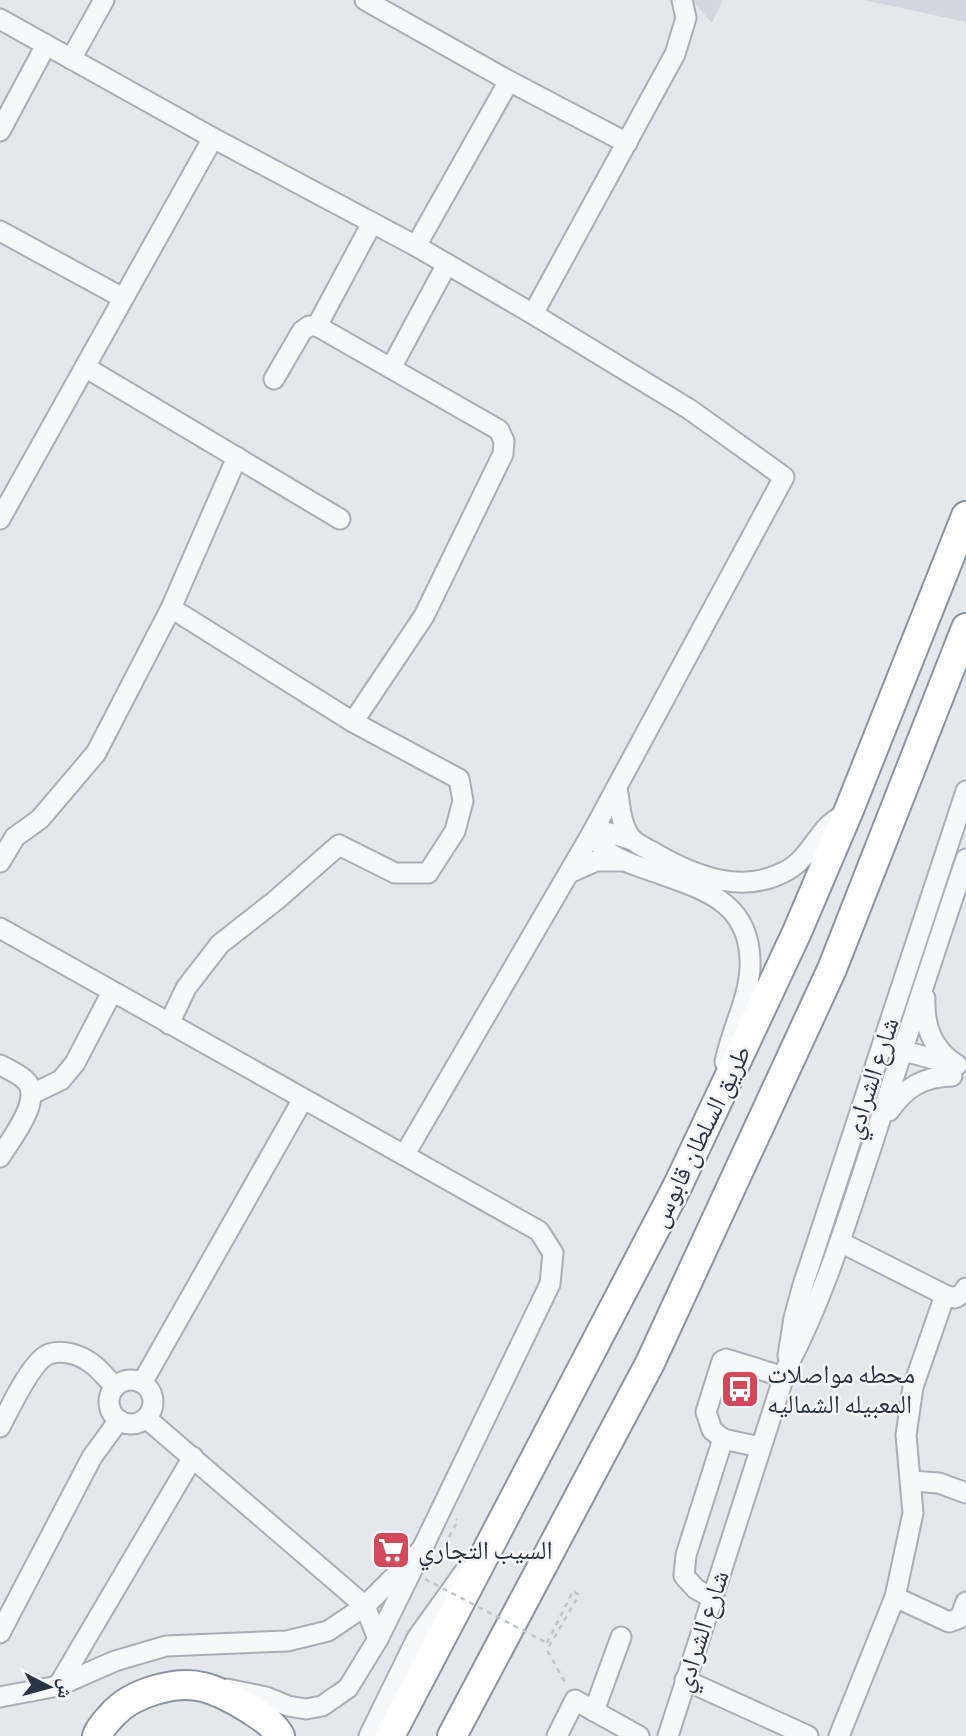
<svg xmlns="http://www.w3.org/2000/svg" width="966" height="1736" font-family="'Sofia Sans Condensed','Noto Naskh Arabic',sans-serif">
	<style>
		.built { fill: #d2d6de }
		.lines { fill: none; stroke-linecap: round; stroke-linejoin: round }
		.minor-casing { stroke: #a9aeb7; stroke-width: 23 }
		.highway-casing { stroke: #8b94a3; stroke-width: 32 }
		.path { stroke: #c2c5cb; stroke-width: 2.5; stroke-dasharray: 5 5; stroke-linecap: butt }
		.minor { stroke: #f7f8fa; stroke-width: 19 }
		.highway { stroke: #fff; stroke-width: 28 }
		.path-bridge { stroke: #c2c5cb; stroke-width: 2.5; stroke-dasharray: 5 5; stroke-linecap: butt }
		.labels { text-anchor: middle; stroke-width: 5; stroke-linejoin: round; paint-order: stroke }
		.street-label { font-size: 26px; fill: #2b3445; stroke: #f4f6f9 }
		.poi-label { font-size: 26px; fill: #2b3445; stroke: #f4f6f9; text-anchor: start }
	</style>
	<rect width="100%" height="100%" fill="#e4e7ec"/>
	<g class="built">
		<path d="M692 0H723L712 23Z"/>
		<path d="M864 0H966V22Z"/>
	</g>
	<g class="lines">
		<defs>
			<g id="minor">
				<path d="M365 0 509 81 627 143"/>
				<path d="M0 19 213 138 416 246 533 314 689 409 784 477 592 833 405 1154"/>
				<path d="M71 59 104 0"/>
				<path d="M0 131 46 45"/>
				<path d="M0 231 123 298"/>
				<path d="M416 246 509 81"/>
				<path d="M533 314 675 54 686 18 682 0"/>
				<path d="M317 326 372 223"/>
				<path d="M85 367 340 519"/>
				<path d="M391 368 447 264"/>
				<path d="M274 379 302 331 309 326H317L499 430 504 441 503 454 424 616 353 722"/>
				<path d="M0 519 213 138"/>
				<path d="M617 787C620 804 620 824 631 838 637 845 650 850 658 855 697 877 742 894 784 872 804 863 814 841 828 826 833 821 840 817 845 813"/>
				<path d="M632 840 603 831 592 833C604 856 626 862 649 870 702 889 753 900 750 969 748 1001 731 1031 725 1062"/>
				<path d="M0 862 15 837 40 819 96 753 171 608 237 457"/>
				<path d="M569 873 596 861H621"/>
				<path d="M0 928 539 1231 553 1253 550 1284 422 1549 365 1606 328 1631 287 1641 166 1646 115 1661 58 1686 0 1697"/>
				<path d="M925 998C924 1027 932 1049 957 1065"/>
				<path d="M169 1024 186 988 220 944 275 901 339 845 395 873H428L455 831 463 801 459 779 353 722 171 608"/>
				<path d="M893 1048 952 1064"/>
				<path d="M0 1065C8 1069 17 1073 24 1079 46 1096 11 1139 0 1157"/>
				<path d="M32 1094 61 1080 75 1063 112 992"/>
				<path d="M889 1111C906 1087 922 1077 952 1076"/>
				<path d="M840 1242 945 1295 955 1298 963 1293 966 1288"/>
				<path d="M788 1356 794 1318 803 1285 966 791"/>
				<circle cx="131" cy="1402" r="22"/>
				<path d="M142 1383 303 1099"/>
				<path d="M146 1418 365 1606 378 1639"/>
				<path d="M0 1427C9 1410 32 1360 49 1354 63 1349 80 1355 91 1363 100 1369 107 1379 115 1387"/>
				<path d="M723 1439 712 1430 706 1412 722 1361 726 1359 784 1377"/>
				<path d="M911 1481 939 1483 966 1493"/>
				<path d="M895 1597 949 1622 960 1618 966 1602"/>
				<path d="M712 1598 696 1589 684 1576 686 1555 723 1439 760 1447"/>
				<path d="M0 1633 92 1457 119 1420"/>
				<path d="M685 1680 808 1736"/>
				<path d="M58 1686 193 1457"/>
				<path d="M227 1689 266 1697 288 1706 306 1709 322 1706 348 1688 378 1639 415 1564"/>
				<path d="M594 1711 639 1736"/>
				<path d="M369 1736 417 1638 465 1571"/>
				<path d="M557 1736 575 1700 594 1711 621 1637"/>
				<path d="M668 1736 787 1367C824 1297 846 1223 871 1148 902 1052 933 955 966 859"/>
				<path d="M839 1736 895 1597 913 1513 906 1435 913 1387 945 1295"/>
			</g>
			<g id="highway">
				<path d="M97 1736C100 1727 107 1721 113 1714 132 1693 176 1680 203 1687 219 1691 235 1700 248 1708 261 1717 272 1722 280 1736"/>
				<path d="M390 1736 678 1185 754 1024 797 932 849 810 966 516"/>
				<path d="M452 1736 650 1363 832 969 966 628"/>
			</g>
		</defs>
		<use href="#minor" class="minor-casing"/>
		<use href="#highway" class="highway-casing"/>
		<g class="path">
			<path d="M449 1537 458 1520 456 1519"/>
			<path d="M547 1643 573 1591 579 1595 547 1650 566 1684"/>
		</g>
		<use href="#minor" class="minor"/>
		<use href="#highway" class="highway"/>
		<path class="path-bridge" d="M425 1579 547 1643"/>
	</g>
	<defs>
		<symbol id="bus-square" viewBox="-11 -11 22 22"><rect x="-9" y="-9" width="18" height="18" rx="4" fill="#d1495b" stroke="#f4f6f9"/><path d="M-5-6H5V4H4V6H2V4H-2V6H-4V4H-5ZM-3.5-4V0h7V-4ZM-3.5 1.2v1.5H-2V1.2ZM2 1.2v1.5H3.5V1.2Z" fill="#fff"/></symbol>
		<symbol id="supermarket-square" viewBox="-11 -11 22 22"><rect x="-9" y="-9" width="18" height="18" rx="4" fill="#d1495b" stroke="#f4f6f9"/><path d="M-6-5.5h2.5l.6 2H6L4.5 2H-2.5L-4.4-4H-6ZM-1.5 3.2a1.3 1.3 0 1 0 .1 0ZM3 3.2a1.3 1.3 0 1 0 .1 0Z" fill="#fff"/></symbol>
	</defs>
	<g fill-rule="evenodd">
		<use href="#bus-square" x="718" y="1367" width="44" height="44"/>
		<use href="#supermarket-square" x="369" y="1528" width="44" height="44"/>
	</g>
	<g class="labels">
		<g class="street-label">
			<text transform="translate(871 1078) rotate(-72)" y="9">شارع الشرادي</text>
			<text transform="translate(700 1136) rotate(-64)" y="9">طريق السلطان قابوس</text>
			<text transform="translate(701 1631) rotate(-72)" y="9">شارع الشرادي</text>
		</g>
		<g class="poi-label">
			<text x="767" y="1383">محطه مواصلات<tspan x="767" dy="30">المعبيله الشماليه</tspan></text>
			<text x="418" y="1559">السيب التجاري</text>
		</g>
	</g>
	<g transform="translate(49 1687) rotate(96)" stroke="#f4f6f9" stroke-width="5" paint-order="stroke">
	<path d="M0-5L12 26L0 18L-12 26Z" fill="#2b3445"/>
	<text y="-10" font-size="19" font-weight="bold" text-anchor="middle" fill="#2b3445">ش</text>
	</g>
</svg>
